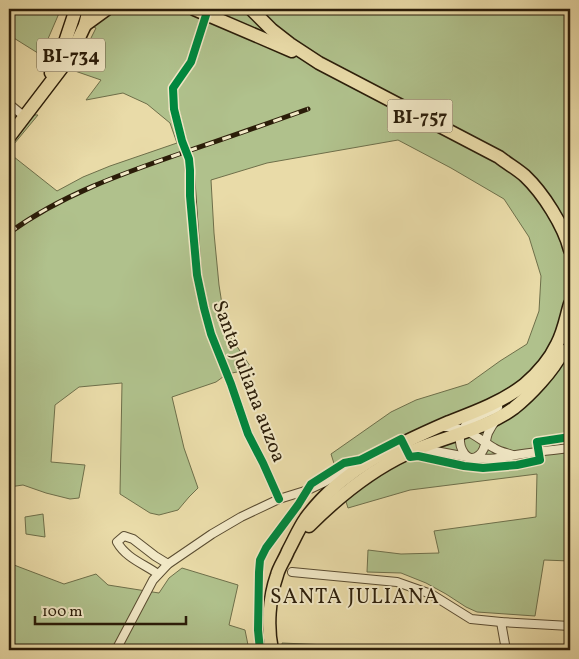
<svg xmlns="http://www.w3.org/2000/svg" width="579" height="659" font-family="Vollkorn,serif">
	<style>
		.green { fill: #b0c18c; stroke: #6e6f4a }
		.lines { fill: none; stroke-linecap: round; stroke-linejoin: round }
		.minor-casing { stroke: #5a4c31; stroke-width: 10 }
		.primary-casing { stroke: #2b1d09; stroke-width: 15 }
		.minor { stroke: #f1e8c6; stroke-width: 8 }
		.primary { stroke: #e9dba8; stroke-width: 12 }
		.rail-casing { stroke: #2b1d09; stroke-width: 5 }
		.rail { stroke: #f1e8c6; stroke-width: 3; stroke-dasharray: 9; stroke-linecap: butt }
		.minor-bridge-casing { stroke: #5a4c31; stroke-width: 10; stroke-linecap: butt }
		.minor-bridge { stroke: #f1e8c6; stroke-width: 8 }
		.cycleway-casing { stroke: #f1e8c6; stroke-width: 11 }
		.cycleway { stroke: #00873e; stroke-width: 8 }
		.labels { text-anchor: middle; stroke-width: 4; stroke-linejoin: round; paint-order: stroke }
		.shield { fill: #f1e8c6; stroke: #665a42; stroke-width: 1 }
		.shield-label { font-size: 19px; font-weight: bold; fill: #2b1d09 }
		.street-label { font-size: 20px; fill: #2b1d09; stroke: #f1e8c6 }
		.neighbourhood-label { font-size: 21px; letter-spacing: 1px; fill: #2b1d09; stroke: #f1e8c6 }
	</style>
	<rect width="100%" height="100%" fill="#e9dba8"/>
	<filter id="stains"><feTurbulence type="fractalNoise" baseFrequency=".004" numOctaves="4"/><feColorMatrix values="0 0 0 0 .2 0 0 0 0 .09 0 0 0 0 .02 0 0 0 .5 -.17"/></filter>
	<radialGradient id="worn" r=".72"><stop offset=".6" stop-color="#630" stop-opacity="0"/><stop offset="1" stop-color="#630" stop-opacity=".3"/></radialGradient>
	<g class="green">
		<path d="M9 9H570V561L544 560 535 616 477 612 466 607 446 594 426 583 401 573 367 572 368 550 401 554 439 553 434 531 536 517 537 474 410 490 348 508 331 454 391 412 416 400 468 384 500 361 527 344 539 311 541 276 529 237 504 199 451 168 398 140 267 163 211 180 214 233 219 285 226 330 252 369 227 374 216 382 172 397 184 448 198 488 189 497 178 510 159 515 150 513 120 494 122 383 79 387 55 405 51 462 85 465 79 498 70 499 46 493 23 485 9 487V153L57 191 83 177 110 166 177 143 170 123 147 104 123 93 86 100 101 80 72 70 89 42 96 28 60 11 41 55 9 35Z"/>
		<path d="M9 114 38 115 9 150Z"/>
		<path d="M43 514 45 537 26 534 25 517Z"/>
		<path d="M9 562 14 565 64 584 96 574 108 585 159 593 169 578 182 568 238 585 229 625 245 630 249 650H9Z"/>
		<path d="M282 643 444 650H283Z"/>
	</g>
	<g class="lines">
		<defs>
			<g id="minor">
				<path d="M9 104 25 117"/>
				<path d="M182 141 174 109 173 88 191 62 206 15"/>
				<path d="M189 159 197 275 204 308 211 334 231 384 248 434 263 463 279 499"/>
				<path d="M496 420C493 424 490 429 488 433 485 441 486 450 479 455 467 465 459 448 460 437 461 432 464 427 467 423 472 418 491 412 498 407"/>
				<path d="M444 427C469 427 475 437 494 448 500 452 507 453 513 455"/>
				<path d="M421 450H430L467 457"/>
				<path d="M473 458C490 460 500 458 516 455 534 452 552 450 570 448"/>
				<path d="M292 572 397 582 431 594 471 619 501 622 570 626"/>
				<path d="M158 574C144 564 126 558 117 542L124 536 133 539 155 556 168 564"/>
				<path d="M501 622 506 650"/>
				<path d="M116 650 153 580 168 564 212 534 241 517 279 499 308 490 323 483 350 467 354 466"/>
			</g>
			<g id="primary">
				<path d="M194 9 292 51"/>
				<path d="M251 9 272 30 290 44 319 63 499 157C508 164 517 169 525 176 543 193 564 226 570 250"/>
				<path d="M85 25 107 9"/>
				<path d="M51 73 64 45 76 9"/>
				<path d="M9 137 70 57 85 25 89 9"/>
				<path d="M309 526C337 498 370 471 406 454 440 437 483 431 514 408 524 400 533 391 541 382 550 372 557 363 563 351"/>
				<path d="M272 650C267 627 269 598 277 575 279 567 285 559 288 551 294 540 299 528 306 518 342 469 396 445 449 422 475 412 502 402 524 385 537 374 550 359 557 344 564 331 566 317 570 304"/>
			</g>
		</defs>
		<use href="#minor" class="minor-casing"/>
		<use href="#primary" class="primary-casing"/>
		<use href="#minor" class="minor"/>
		<use href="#primary" class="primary"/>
		<defs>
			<path id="rail" d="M9 233C61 195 121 174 182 153 224 139 266 124 308 109"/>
		</defs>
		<use href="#rail" class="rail-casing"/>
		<use href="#rail" class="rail"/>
		<defs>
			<path id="minor-bridge" d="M182 141 189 159"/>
		</defs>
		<use href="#minor-bridge" class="minor-bridge-casing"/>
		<use href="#minor-bridge" class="minor-bridge"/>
		<defs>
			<g id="cycleway">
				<path d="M206 15 191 62 173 88 174 109 182 141 189 159 190 170V196L197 275 204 308 211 334 231 384 248 434 263 463 279 499"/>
				<path d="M260 650 258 630 259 572 260 560 266 548 298 505 311 484 344 463 360 460 401 439 410 457 418 456 464 466 483 468 517 465 540 460 537 442 570 437"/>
			</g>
		</defs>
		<use href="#cycleway" class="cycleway-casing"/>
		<use href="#cycleway" class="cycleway"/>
	</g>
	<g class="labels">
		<g class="shield">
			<rect x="37" y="38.5" width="68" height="33" rx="4"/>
			<rect x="387.5" y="99.5" width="65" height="33" rx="4"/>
		</g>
		<g class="shield-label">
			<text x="71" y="62">BI-734</text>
			<text x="420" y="123">BI-757</text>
		</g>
		<g class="street-label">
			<text transform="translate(250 381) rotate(69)" y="7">Santa Juliana auzoa</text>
		</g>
		<g class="neighbourhood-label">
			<text x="355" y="603">SANTA JULIANA</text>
		</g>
	</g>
	<rect width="579" height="659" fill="none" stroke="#e9dba8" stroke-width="30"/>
	<rect x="10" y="10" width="559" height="639" fill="none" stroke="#2b1d09" stroke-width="2.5"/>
	<rect x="15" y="15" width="549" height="629" fill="none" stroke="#2b1d09"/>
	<path d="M35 616v8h151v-8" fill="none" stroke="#2b1d09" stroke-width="2.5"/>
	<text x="42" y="616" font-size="15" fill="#2b1d09" stroke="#f1e8c6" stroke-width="4" paint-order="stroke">100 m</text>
	<rect width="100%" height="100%" filter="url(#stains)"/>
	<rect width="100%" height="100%" fill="url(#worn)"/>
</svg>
